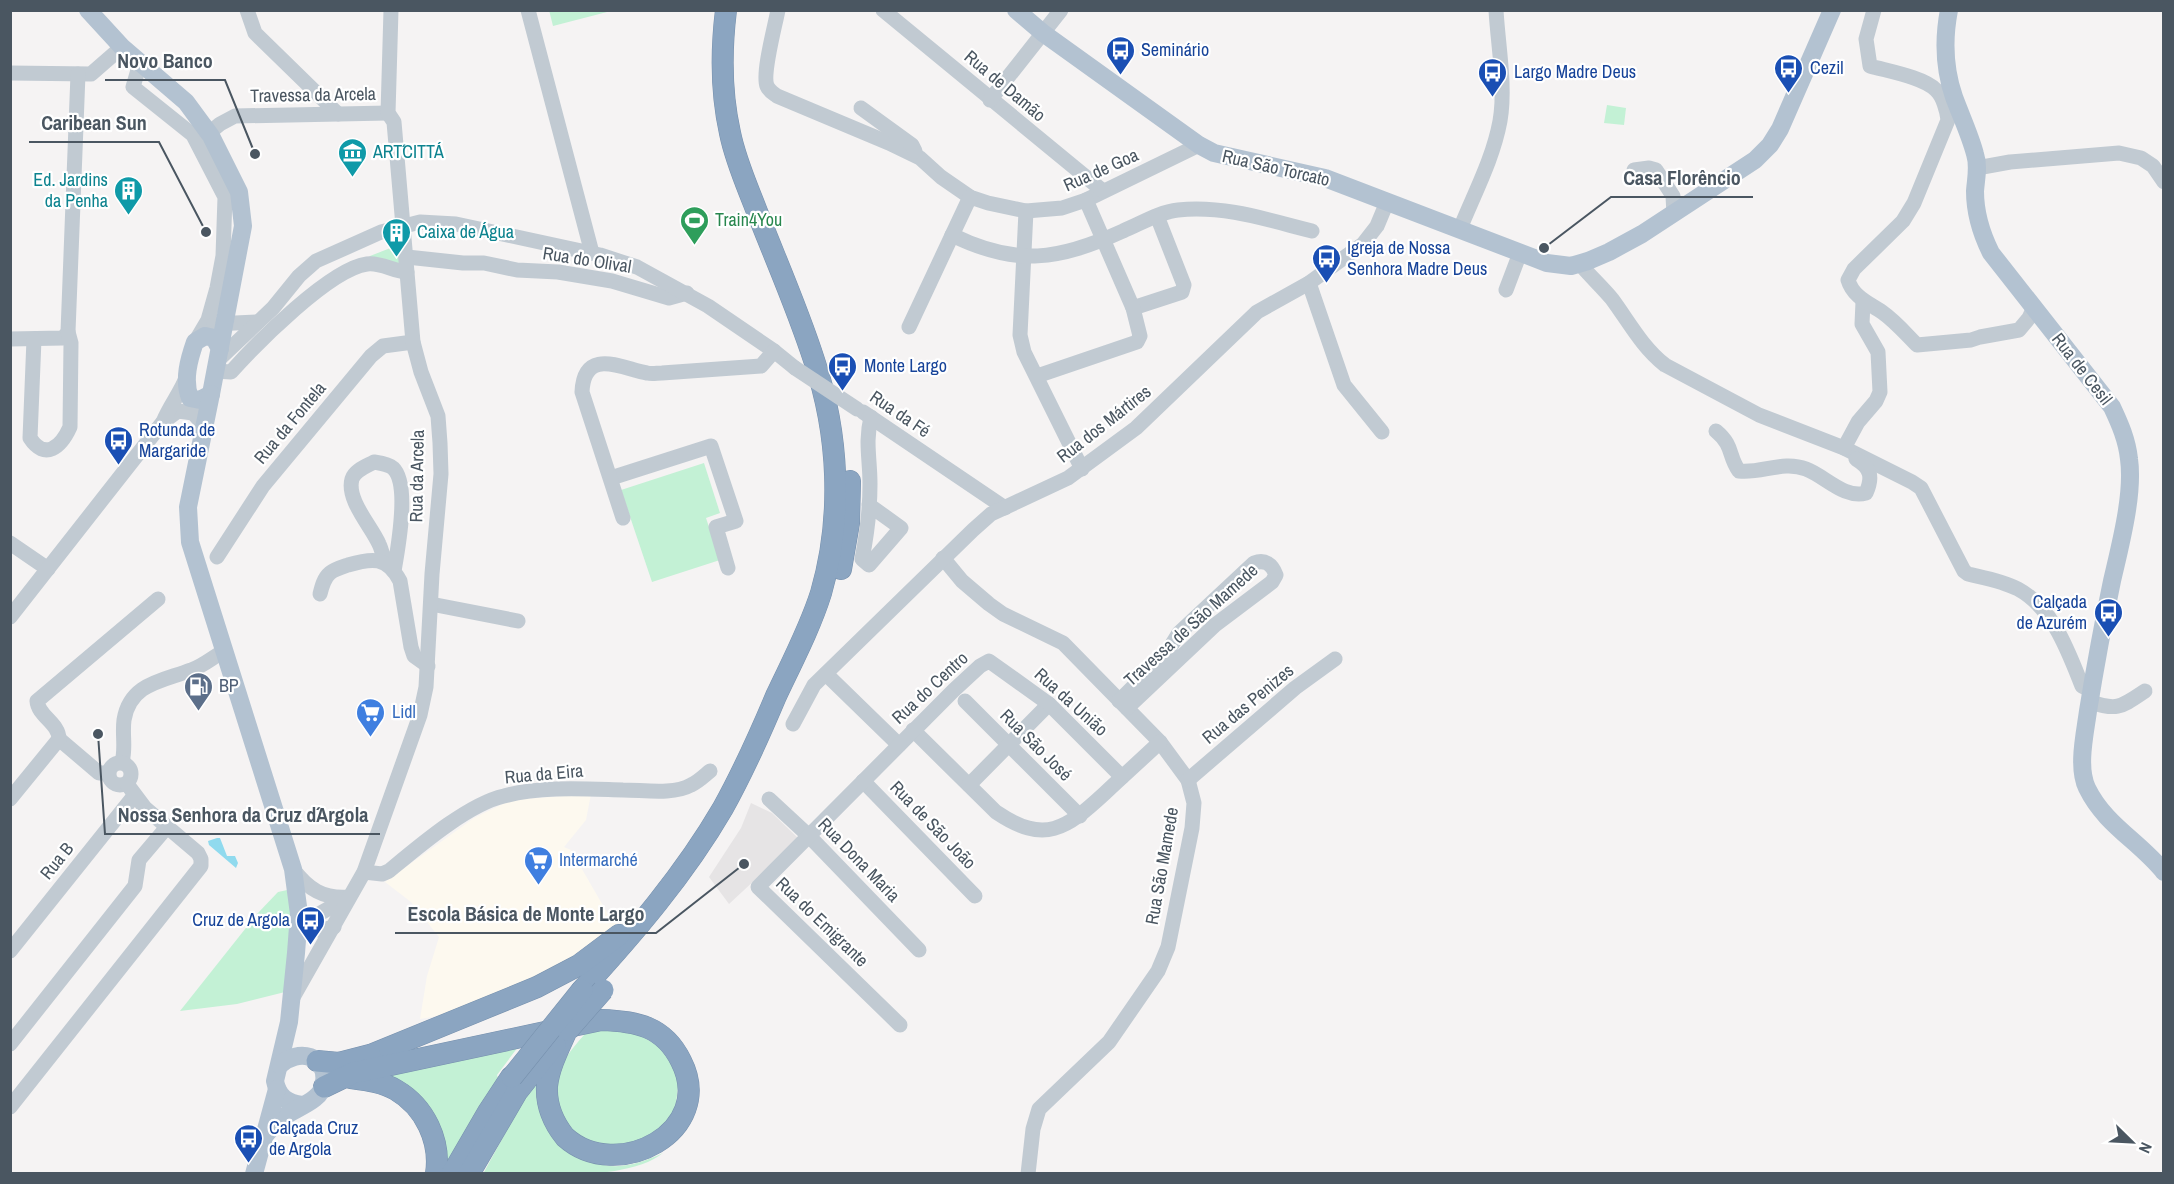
<svg xmlns="http://www.w3.org/2000/svg" width="2174" height="1184" font-family="'Archivo Narrow',sans-serif">
	<style>
		.commercial { fill: #fdf9ef }
		.education { fill: #e6e4e5 }
		.green { fill: #c3f1d5 }
		.water { fill: #90daee }
		.lines { fill: none; stroke-linecap: round; stroke-linejoin: round }
		.highway-casing { stroke: #7690ad; stroke-width: 22 }
		.minor { stroke: #c1cad2; stroke-width: 15 }
		.major { stroke: #b3c2d1; stroke-width: 18 }
		.highway { stroke: #8ba5c1; stroke-width: 21 }
		.highway-bridge-casing { stroke: #7690ad; stroke-width: 22; stroke-linecap: butt }
		.minor-bridge { stroke: #c1cad2; stroke-width: 15 }
		.highway-bridge { stroke: #8ba5c1; stroke-width: 21 }
		.labels { text-anchor: middle; stroke-width: 4.5; stroke-linejoin: round; paint-order: stroke }
		.transit-label { font-size: 18px; fill: #164399; stroke: #fff; text-anchor: start }
		.street-label { font-size: 18px; fill: #4a5661; stroke: #fff }
		.culture-label { font-size: 18px; fill: #0d838f; stroke: #fff; text-anchor: start }
		.leisure-label { font-size: 18px; fill: #27864d; stroke: #fff; text-anchor: start }
		.service-label { font-size: 18px; fill: #4e5e75; stroke: #fff; text-anchor: start }
		.shop-label { font-size: 18px; fill: #366cbe; stroke: #fff; text-anchor: start }
		.leader { fill: none; stroke: #4a5661; stroke-width: 2 }
		.callout-dot { fill: #4a5661; stroke: #fff; stroke-width: 2 }
		.callout-label { font-size: 20px; text-anchor: middle; font-weight: bold; fill: #4a5661; stroke: #fff; stroke-width: 4.5; stroke-linejoin: round; paint-order: stroke }
	</style>
	<rect width="100%" height="100%" fill="#f5f3f3"/>
	<path class="commercial" d="M591 794 586 820 564 847 571 850 609 916 620 921 578 956 445 1018 443 1015 420 1019 427 976 439 937 411 902 385 882 474 818 511 800Z"/>
	<path class="education" d="M751 803 772 813 799 839 729 904 709 877 741 828Z"/>
	<g class="green">
		<path d="M549 10H611V11L553 26Z"/>
		<path d="M1607 105 1626 108 1624 125 1604 123Z"/>
		<path d="M393 247H398L400 269 367 261 370 256Z"/>
		<path d="M704 463 720 513 706 518 720 560 652 582 621 490Z"/>
		<path d="M292 889 289 991 237 1004 180 1011 257 914 278 892Z"/>
		<path d="M625 1027 668 1051 679 1079 674 1120 626 1152C614 1149 585 1144 577 1138 557 1121 551 1089 562 1065 568 1052 581 1039 590 1028Z"/>
		<path d="M521 1043 497 1075 498 1078 444 1171 442 1139 378 1075Z"/>
		<path d="M547 1067 542 1102C551 1113 587 1159 595 1162 617 1172 643 1162 663 1153 626 1183 530 1173 483 1174L521 1104Z"/>
	</g>
	<path class="water" d="M217 838H220L227 856H235L238 863 236 868 209 845 208 841Z"/>
	<g class="lines">
		<defs>
			<g id="highway">
				<path d="M841 569 849 523 850 481"/>
				<path d="M582 990C634 933 684 875 723 808 743 772 760 734 776 696 792 662 810 628 821 593 843 517 839 434 814 360 797 307 774 256 754 204 745 181 735 158 730 133 721 93 721 51 726 10"/>
				<path d="M373 1054 537 987 579 965 619 935"/>
				<path d="M317 1061 339 1063 370 1055"/>
				<path d="M351 1078C366 1080 383 1082 396 1090 425 1107 441 1141 436 1174"/>
				<path d="M324 1087 353 1073 601 1020C636 1021 664 1026 681 1061 717 1131 617 1184 565 1137 553 1122 546 1106 547 1086 549 1067 559 1048 567 1030"/>
				<path d="M452 1174 488 1112 511 1077"/>
				<path d="M469 1174 517 1092 555 1044"/>
			</g>
		</defs>
		<use href="#highway" class="highway-casing"/>
		<g class="minor">
			<path d="M247 10 255 33 338 114"/>
			<path d="M528 10 592 253"/>
			<path d="M778 10C775 26 762 74 767 86 769 91 773 93 777 96L889 143 920 158 941 177 970 197 988 203 1026 211 1062 208 1086 200 1199 145"/>
			<path d="M883 10 1103 191"/>
			<path d="M1874 10 1866 39 1870 66C1887 71 1923 77 1936 90 1943 96 1947 111 1948 120L1914 203 1903 221 1854 269 1848 280C1853 297 1869 303 1882 312 1895 321 1906 334 1917 345L1971 340 1980 337 2019 330 2029 318 2034 307"/>
			<path d="M140 63 133 87 193 135 225 197 223 256 217 288 208 320 195 342"/>
			<path d="M10 73 91 74 122 47"/>
			<path d="M990 100 1061 10"/>
			<path d="M861 108 912 145 915 151"/>
			<path d="M209 133 220 124 235 116 388 113"/>
			<path d="M1977 168 2010 162 2119 153 2141 158 2153 166 2164 182"/>
			<path d="M1634 170 1649 168 1656 170 1673 196 1674 214"/>
			<path d="M1026 211 1020 335 1024 352 1082 469"/>
			<path d="M1460 229C1474 194 1493 159 1500 121 1506 86 1498 46 1496 10"/>
			<path d="M952 235C1017 267 1059 260 1123 231 1140 224 1159 212 1178 210 1224 205 1268 220 1312 231"/>
			<path d="M407 257 463 263H484L517 270 558 272 612 281 669 298 687 293"/>
			<path d="M1580 264C1590 276 1602 287 1612 299 1629 322 1642 347 1665 365L1759 415 1844 448 1912 482 1921 488 1964 571 1968 574C1985 578 2003 581 2018 589 2053 608 2068 651 2082 686L2092 691"/>
			<path d="M1309 283 1344 385 1382 432"/>
			<path d="M1506 290 1520 253"/>
			<path d="M1133 308 1182 292 1184 285 1157 216"/>
			<path d="M214 324 258 322"/>
			<path d="M909 327 970 197"/>
			<path d="M10 339 63 338 68 332 78 74"/>
			<path d="M34 339 30 438C45 461 61 447 70 427L71 343 68 332"/>
			<path d="M217 361 273 308 299 276 316 261 381 232 420 222 456 224 600 255 637 267 708 306 774 351 795 368"/>
			<path d="M215 371 231 372C257 343 330 269 367 264 381 262 394 272 407 272"/>
			<path d="M1037 376 1137 342 1140 336 1133 308 1086 200"/>
			<path d="M863 412 1005 508"/>
			<path d="M163 422 178 411 193 413 202 423"/>
			<path d="M1716 431C1734 446 1728 456 1739 471 1761 474 1783 460 1806 469 1825 476 1844 499 1866 493 1873 477 1871 468 1856 459"/>
			<path d="M1844 448 1858 422 1876 401 1880 392 1878 352 1862 324 1863 302"/>
			<path d="M611 478 711 446 736 521 716 527 728 568"/>
			<path d="M869 505 901 528 869 565 862 559C867 534 870 509 870 484 870 459 865 442 871 417"/>
			<path d="M623 518 582 392C584 346 623 369 647 373 652 374 657 373 662 373L761 366 774 351"/>
			<path d="M10 543 48 569"/>
			<path d="M217 557 263 486 371 356 383 346 413 342"/>
			<path d="M943 558 962 581 989 604 1003 614 1063 643 1160 742 1188 780 1194 803 1192 828 1168 947 1158 971 1109 1042 1039 1109 1033 1129 1028 1174"/>
			<path d="M385 563C383 557 382 550 379 544 372 527 346 500 352 479 355 470 367 466 374 462 380 463 388 464 393 468 410 484 398 548 394 571"/>
			<path d="M320 594C322 586 324 578 330 573 335 569 342 567 348 565 372 558 387 556 400 581L411 647 414 656 428 666"/>
			<path d="M431 604 518 621"/>
			<path d="M10 617 163 422C170 405 181 392 187 376"/>
			<path d="M826 674 899 745"/>
			<path d="M965 701 1080 816"/>
			<path d="M1119 701 1166 654 1179 633 1254 563C1265 559 1272 564 1276 575L1272 582 1215 625 1127 708"/>
			<path d="M2090 702C2118 711 2121 707 2145 691"/>
			<path d="M793 724 814 685 973 530 991 514 1068 478 1136 428 1257 312 1309 283 1363 244 1377 226 1387 202"/>
			<path d="M913 730 996 812C1045 845 1066 829 1105 793 1123 776 1142 759 1160 742"/>
			<path d="M59 739C59 723 38 716 37 701L158 599"/>
			<path d="M59 739 99 773H108"/>
			<path d="M122 762C126 748 122 735 124 720 130 683 163 681 191 670 203 666 213 657 224 651"/>
			<circle cx="120" cy="774" r="11"/>
			<path d="M1188 780 1295 688 1335 659"/>
			<path d="M863 781 975 896"/>
			<path d="M969 785 1049 704"/>
			<path d="M10 799 59 739"/>
			<path d="M769 799 809 836 919 950"/>
			<path d="M293 869C308 889 323 899 349 897"/>
			<path d="M364 872 382 874 389 871C418 847 468 804 504 796 542 786 585 789 623 790 644 790 673 795 691 785 698 782 704 776 710 771"/>
			<path d="M298 926 347 898"/>
			<path d="M298 926C312 931 321 931 334 927"/>
			<path d="M10 951 134 796"/>
			<path d="M292 999 364 872 420 715 426 687 432 574 441 474 440 443 438 416 421 372 413 342 394 122 388 113 391 10"/>
			<path d="M900 1025 758 887 954 690 980 666 989 661 1049 704 1122 777"/>
			<path d="M10 1044 135 886 139 860 167 827"/>
			<path d="M10 1107 201 866V859L198 853 145 808 127 784"/>
		</g>
		<g class="major">
			<path d="M88 10 122 47 186 102 211 136 239 192 243 226 211 394 200 400 190 398C183 380 189 359 195 342L205 336 214 338 220 349"/>
			<path d="M1016 10 1043 33 1199 145 1214 153 1325 178 1547 263 1571 266 1588 261 1609 252 1642 234 1755 160 1770 145 1780 129 1832 10"/>
			<path d="M1949 10C1943 41 1944 68 1954 97 1961 116 1970 135 1975 154 1979 166 1976 178 1975 191 1975 214 1981 233 1991 253L2112 407C2120 424 2127 440 2129 459 2134 494 2120 546 2112 581 2103 624 2095 668 2088 711 2085 734 2077 767 2087 788 2105 825 2139 841 2164 872"/>
			<path d="M211 394 188 507 190 542 293 869 299 914 296 953 289 1022 275 1081C278 1097 287 1103 302 1105"/>
			<path d="M263 1138C268 1132 273 1125 279 1120 293 1108 322 1102 324 1083 328 1055 298 1048 280 1065"/>
			<path d="M254 1174 277 1089"/>
		</g>
		<use href="#highway" class="highway"/>
		<defs>
			<g id="highway-bridge">
				<path d="M568 1030 603 990"/>
				<path d="M512 1077 582 990"/>
			</g>
		</defs>
		<use href="#highway-bridge" class="highway-bridge-casing"/>
		<path class="minor-bridge" d="M795 368 857 409"/>
		<use href="#highway-bridge" class="highway-bridge"/>
	</g>
	<defs>
		<symbol id="bus-pin" viewBox="-11 -11 22 30"><path d="M0 17L-7.5 6A9.5 9.5 0 1 1 7.5 6Z" fill="#1a4fb4" stroke="#fff"/><path d="M-5-6H5V4H4V6H2V4H-2V6H-4V4H-5ZM-3.5-4V0h7V-4ZM-3.5 1.2v1.5H-2V1.2ZM2 1.2v1.5H3.5V1.2Z" fill="#fff"/></symbol>
		<symbol id="museum-pin" viewBox="-11 -11 22 30"><path d="M0 17L-7.5 6A9.5 9.5 0 1 1 7.5 6Z" fill="#0f9aa8" stroke="#fff"/><path d="M0-6L6-3V-2H-6V-3ZM-5-1h2V3h-2ZM-1-1h2V3h-2ZM3-1h2V3H3ZM-6 4H6V6H-6Z" fill="#fff"/></symbol>
		<symbol id="building-pin" viewBox="-11 -11 22 30"><path d="M0 17L-7.5 6A9.5 9.5 0 1 1 7.5 6Z" fill="#0f9aa8" stroke="#fff"/><path d="M-4-6H4V6H1V3H-1V6H-4ZM-2.5-4.3h1.7v1.8h-1.7ZM.8-4.3h1.7v1.8H.8ZM-2.5-1h1.7V.8h-1.7ZM.8-1h1.7V.8H.8Z" fill="#fff"/></symbol>
		<symbol id="stadium-pin" viewBox="-11 -11 22 30"><path d="M0 17L-7.5 6A9.5 9.5 0 1 1 7.5 6Z" fill="#2e9e5b" stroke="#fff"/><path d="M0-5a6.5 5 0 1 0 0 10a6.5 5 0 1 0 0-10ZM-3.5-1.8h7v3.6h-7Z" fill="#fff"/></symbol>
		<symbol id="fuel-pin" viewBox="-11 -11 22 30"><path d="M0 17L-7.5 6A9.5 9.5 0 1 1 7.5 6Z" fill="#5c6f8a" stroke="#fff"/><path d="M-5.5-6h7V0h2V4h1.3V-2.5L3-4.5l.8-.8L6-3V5H2.5V1h-1V6h-7ZM-4.2-4.7v3.2H.2V-4.7Z" fill="#fff"/></symbol>
		<symbol id="supermarket-pin" viewBox="-11 -11 22 30"><path d="M0 17L-7.5 6A9.5 9.5 0 1 1 7.5 6Z" fill="#3f7fe0" stroke="#fff"/><path d="M-6-5.5h2.5l.6 2H6L4.5 2H-2.5L-4.4-4H-6ZM-1.5 3.2a1.3 1.3 0 1 0 .1 0ZM3 3.2a1.3 1.3 0 1 0 .1 0Z" fill="#fff"/></symbol>
	</defs>
	<g fill-rule="evenodd">
		<use href="#bus-pin" x="1104" y="34" width="33" height="45"/>
		<use href="#bus-pin" x="1772" y="52" width="33" height="45"/>
		<use href="#bus-pin" x="1476" y="56" width="33" height="45"/>
		<use href="#museum-pin" x="336" y="136" width="33" height="45"/>
		<use href="#building-pin" x="112" y="174" width="33" height="45"/>
		<use href="#stadium-pin" x="678" y="204" width="33" height="45"/>
		<use href="#building-pin" x="380" y="216" width="33" height="45"/>
		<use href="#bus-pin" x="1310" y="242" width="33" height="45"/>
		<use href="#bus-pin" x="826" y="350" width="33" height="45"/>
		<use href="#bus-pin" x="102" y="424" width="33" height="45"/>
		<use href="#bus-pin" x="2092" y="596" width="33" height="45"/>
		<use href="#fuel-pin" x="182" y="670" width="33" height="45"/>
		<use href="#supermarket-pin" x="354" y="696" width="33" height="45"/>
		<use href="#supermarket-pin" x="522" y="844" width="33" height="45"/>
		<use href="#bus-pin" x="294" y="904" width="33" height="45"/>
		<use href="#bus-pin" x="232" y="1122" width="33" height="45"/>
	</g>
	<g class="labels">
		<g class="transit-label">
			<text x="1141" y="56">Seminário</text>
			<text x="1810" y="74">Cezil</text>
			<text x="1514" y="78">Largo Madre Deus</text>
			<text x="1347" y="254">Igreja de Nossa<tspan x="1347" dy="21">Senhora Madre Deus</tspan></text>
			<text x="864" y="372">Monte Largo</text>
			<text x="139" y="436">Rotunda de<tspan x="139" dy="21">Margaride</tspan></text>
			<text x="2087" y="608" text-anchor="end">Calçada<tspan x="2087" dy="21">de Azurém</tspan></text>
			<text x="290" y="926" text-anchor="end">Cruz de Argola</text>
			<text x="269" y="1134">Calçada Cruz<tspan x="269" dy="21">de Argola</tspan></text>
		</g>
		<g class="street-label">
			<text transform="translate(1005 86) rotate(40)" y="6">Rua de Damão</text>
			<text transform="translate(313 95) rotate(-1)" y="6">Travessa da Arcela</text>
			<text transform="translate(1276 168) rotate(13)" y="6">Rua São Torcato</text>
			<text transform="translate(1101 170) rotate(-24)" y="6">Rua de Goa</text>
			<text transform="translate(587 260) rotate(9)" y="6">Rua do Olival</text>
			<text transform="translate(2082 369) rotate(52)" y="6">Rua de Cesil</text>
			<text transform="translate(900 414) rotate(34)" y="6">Rua da Fé</text>
			<text transform="translate(290 423) rotate(-50)" y="6">Rua da Fontela</text>
			<text transform="translate(1104 424) rotate(-38)" y="6">Rua dos Mártires</text>
			<text transform="translate(417 476) rotate(-89)" y="6">Rua da Arcela</text>
			<text transform="translate(1191 625) rotate(-42)" y="6">Travessa de São Mamede</text>
			<text transform="translate(930 688) rotate(-43)" y="6">Rua do Centro</text>
			<text transform="translate(1071 702) rotate(42)" y="6">Rua da União</text>
			<text transform="translate(1248 704) rotate(-40)" y="6">Rua das Penizes</text>
			<text transform="translate(1036 745) rotate(45)" y="6">Rua São José</text>
			<text transform="translate(544 774) rotate(-5)" y="6">Rua da Eira</text>
			<text transform="translate(933 825) rotate(46)" y="6">Rua de São João</text>
			<text transform="translate(859 860) rotate(46)" y="6">Rua Dona Maria</text>
			<text transform="translate(57 861) rotate(-51)" y="6">Rua B</text>
			<text transform="translate(1162 866) rotate(-80)" y="6">Rua São Mamede</text>
			<text transform="translate(822 922) rotate(44)" y="6">Rua do Emigrante</text>
		</g>
		<g class="culture-label">
			<text x="373" y="158">ART´CITTÁ</text>
			<text x="108" y="186" text-anchor="end">Ed. Jardins<tspan x="108" dy="21">da Penha</tspan></text>
			<text x="417" y="238">Caixa de Água</text>
		</g>
		<g class="leisure-label">
			<text x="715" y="226">Train4You</text>
		</g>
		<g class="service-label">
			<text x="219" y="692">BP</text>
		</g>
		<g class="shop-label">
			<text x="392" y="718">Lidl</text>
			<text x="559" y="866">Intermarché</text>
		</g>
	</g>
	<path class="leader" d="M255 154L225 80H105M206 232L159 142H29M1544 248L1611 197H1753M98 734L105 834H380M744 864L656 933H395"/>
	<g class="callout-dot">
		<circle cx="255" cy="154" r="6"/>
		<circle cx="206" cy="232" r="6"/>
		<circle cx="1544" cy="248" r="6"/>
		<circle cx="98" cy="734" r="6"/>
		<circle cx="744" cy="864" r="6"/>
	</g>
	<g class="callout-label">
		<text x="165" y="68">Novo Banco</text>
		<text x="94" y="130">Caribean Sun</text>
		<text x="1682" y="185">Casa Florêncio</text>
		<text x="243" y="822">Nossa Senhora da Cruz d´Argola</text>
		<text x="526" y="921">Escola Básica de Monte Largo</text>
	</g>
	<rect width="2174" height="1184" fill="none" stroke="#4a5661" stroke-width="24"/>
	<g transform="translate(2132 1142) rotate(114)" stroke="#ffffff" stroke-width="4.5" paint-order="stroke">
	<path d="M0-4.5L10 22L0 15L-10 22Z" fill="#4a5661"/>
	<text y="-9" font-size="16" font-weight="bold" text-anchor="middle" fill="#4a5661">N</text>
	</g>
</svg>
